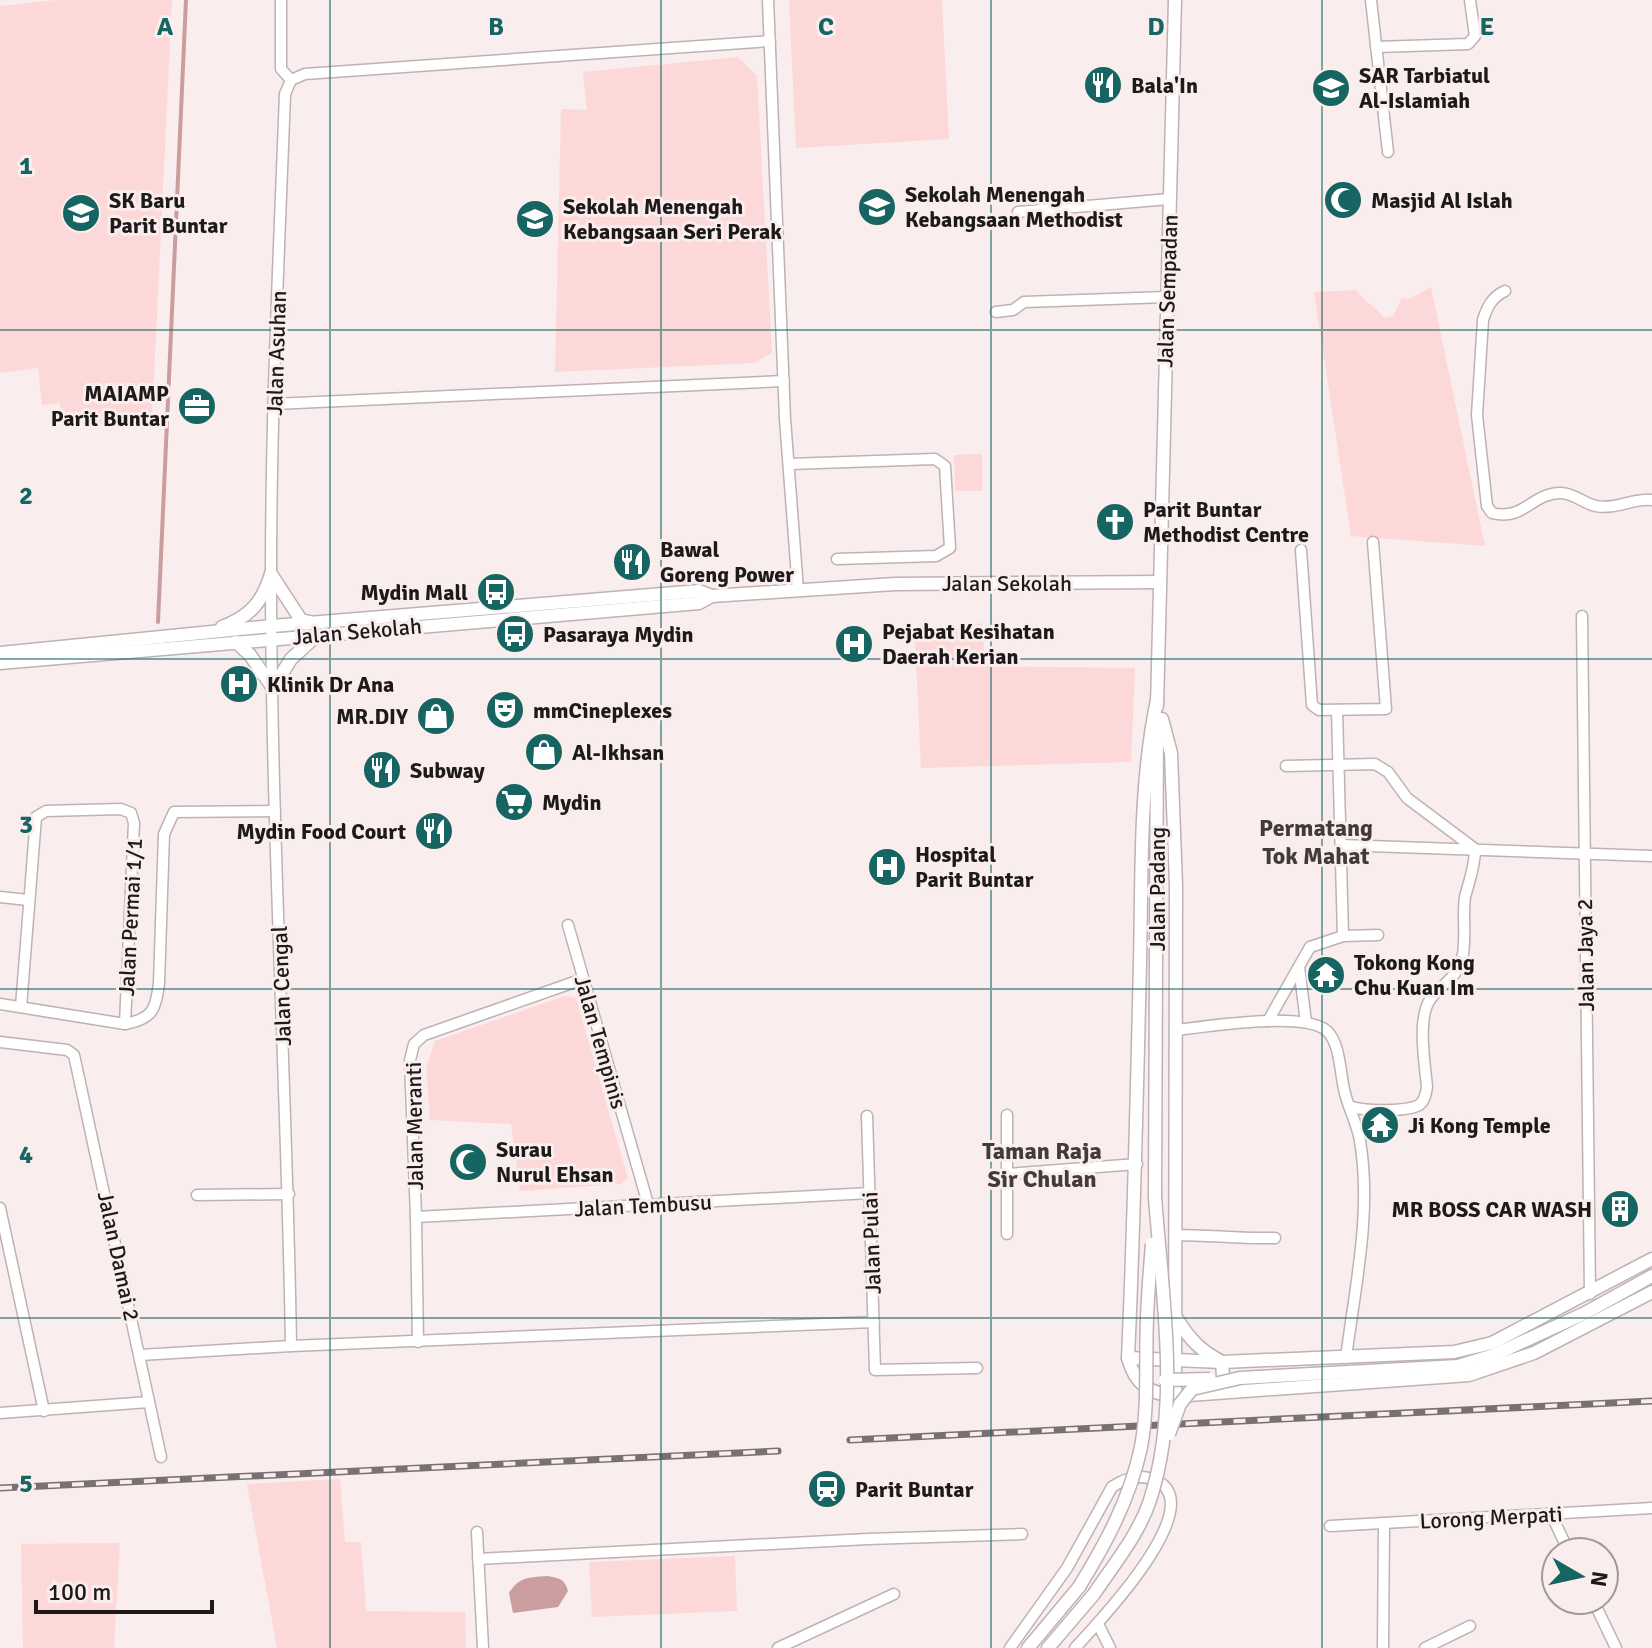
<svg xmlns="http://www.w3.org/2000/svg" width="1652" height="1648" font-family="Signika,sans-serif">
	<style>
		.green { fill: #fdd8d8 }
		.water { fill: #cb9d9e }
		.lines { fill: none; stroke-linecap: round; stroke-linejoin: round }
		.stream { stroke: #cb9d9e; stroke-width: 4 }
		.minor-casing { stroke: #beb2b2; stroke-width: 13 }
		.tertiary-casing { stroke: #beb2b2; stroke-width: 15 }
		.minor { stroke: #fff; stroke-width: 10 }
		.tertiary { stroke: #fff; stroke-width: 12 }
		.rail-casing { stroke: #797171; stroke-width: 7 }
		.rail { stroke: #f9eded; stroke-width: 4; stroke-dasharray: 12; stroke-linecap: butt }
		.tertiary-bridge-casing { stroke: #beb2b2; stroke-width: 15; stroke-linecap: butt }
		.tertiary-bridge { stroke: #fff; stroke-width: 12 }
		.grid { fill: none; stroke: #176563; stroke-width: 2; stroke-opacity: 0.55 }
		.labels { text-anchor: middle; stroke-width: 6; stroke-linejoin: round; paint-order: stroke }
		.poi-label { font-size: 22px; font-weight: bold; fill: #1e1a1a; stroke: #f9eded; text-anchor: start }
		.street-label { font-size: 22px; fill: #1e1a1a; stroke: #f9eded }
		.neighbourhood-label { font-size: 24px; font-weight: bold; fill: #433a3a; stroke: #f9eded }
		.grid-label { font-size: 26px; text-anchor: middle; font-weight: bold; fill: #176563; stroke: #f9eded; stroke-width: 6; stroke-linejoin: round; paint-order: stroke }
	</style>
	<rect width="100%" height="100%" fill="#f9eded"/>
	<g class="green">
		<path d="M56 0H172L152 419 62 428 60 403 42 405 38 368 0 373V6Z"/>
		<path d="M789 0H942L949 139 796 148Z"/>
		<path d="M738 57 757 76 772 353 754 363 555 372 561 109 587 110 583 72Z"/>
		<path d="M1431 287 1485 546 1351 536 1314 292 1355 290 1385 318 1393 316 1402 298 1409 299Z"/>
		<path d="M982 454V491H955L954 455Z"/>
		<path d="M982 623 985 666 1135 668 1131 762 921 768 915 637Z"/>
		<path d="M565 996 576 998 628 1178 621 1184 520 1191 511 1124 430 1120 426 1068 435 1041Z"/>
		<path d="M340 1479 345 1542H361L366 1611 465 1612 466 1648H277L247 1484Z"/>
		<path d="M120 1543 114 1648H23L21 1544Z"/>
		<path d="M735 1556 737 1611 592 1617 589 1562Z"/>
	</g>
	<path class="water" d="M547 1576C559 1578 565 1579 568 1591L558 1607 513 1613 509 1593C520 1576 528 1578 547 1576Z"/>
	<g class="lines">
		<path class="stream" d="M158 622 186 0"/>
		<defs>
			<g id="minor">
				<path d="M281 0V69L291 80"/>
				<path d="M768 0 785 419 798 590"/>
				<path d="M1371 0 1388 152"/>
				<path d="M1376 47 1468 44 1475 36 1470 0"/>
				<path d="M291 80 285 94C279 253 271 413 271 572 271 830 287 1088 291 1346"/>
				<path d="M291 80 305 74 770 41"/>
				<path d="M1018 212 1169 199"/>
				<path d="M1505 291C1492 297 1487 307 1483 320L1477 415 1487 506 1492 513C1525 521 1531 493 1561 493 1574 493 1584 504 1596 506 1615 510 1633 498 1652 500"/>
				<path d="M996 312 1013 310 1024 302 1167 297"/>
				<path d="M274 404 784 381"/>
				<path d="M789 464 935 459 945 466 950 548 936 556 837 559"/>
				<path d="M1301 550 1312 705 1319 710 1386 709 1373 542"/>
				<path d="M1582 616 1590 1294"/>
				<path d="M1337 710 1343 936"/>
				<path d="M1286 766 1375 764 1388 772 1407 798 1475 849C1475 867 1469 881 1465 897 1462 918 1467 938 1462 959 1457 977 1444 983 1432 997 1416 1015 1425 1064 1427 1087 1426 1093 1425 1101 1419 1105 1406 1112 1366 1111 1352 1107"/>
				<path d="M1341 845 1652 856"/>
				<path d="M0 897 28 900"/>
				<path d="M568 925 648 1204"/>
				<path d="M1299 967 1306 1022"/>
				<path d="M0 1004 125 1024C152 1019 156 1010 159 983L164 834 174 812 275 811"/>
				<path d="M21 1007 36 817 46 811 121 809 131 813 134 823 125 1024"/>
				<path d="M1268 1021 1310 947 1343 936 1378 935"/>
				<path d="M1177 1030C1208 1026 1305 1011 1327 1031 1340 1043 1340 1072 1344 1089 1347 1106 1357 1122 1360 1141 1372 1212 1355 1287 1346 1358"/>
				<path d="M0 1042 67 1050 74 1055 161 1457"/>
				<path d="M1007 1115V1234"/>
				<path d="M867 1116 875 1370 977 1368"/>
				<path d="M1007 1174 1137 1164"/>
				<path d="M197 1195 289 1194"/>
				<path d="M0 1208 44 1411"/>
				<path d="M416 1217 870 1193"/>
				<path d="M1176 1235C1210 1235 1241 1239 1275 1238"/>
				<path d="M418 1342 416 1217 410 1060 414 1044 424 1035 583 979"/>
				<path d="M140 1355 291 1346 874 1322"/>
				<path d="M0 1413 149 1402"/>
				<path d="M1551 1514 1569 1552"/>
				<path d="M1330 1526 1652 1508"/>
				<path d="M477 1532 483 1648"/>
				<path d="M478 1559 868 1539 1022 1534"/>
				<path d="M1593 1600 1616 1648"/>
				<path d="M1098 1624 1110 1648"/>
				<path d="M778 1648 894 1594"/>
				<path d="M1010 1648 1067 1568 1112 1487C1124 1479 1137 1474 1152 1479 1217 1500 1095 1626 1075 1648"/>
				<path d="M1383 1648 1384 1523"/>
				<path d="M1425 1648 1470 1626"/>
			</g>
			<g id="tertiary">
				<path d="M271 574 301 620 310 622"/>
				<path d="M222 627C250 617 263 601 271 574"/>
				<path d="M236 642 250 655 273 688"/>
				<path d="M0 653 272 626 699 591 712 596 895 584 1160 582"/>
				<path d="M0 663 699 603 712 596"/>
				<path d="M273 688 291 659 317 635"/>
				<path d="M1157 700C1139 785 1142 875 1140 962 1137 1094 1134 1226 1128 1358 1135 1384 1149 1394 1175 1396L1469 1375 1534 1353 1652 1292"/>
				<path d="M1157 706 1175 0"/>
				<path d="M1162 719 1171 753 1176 885 1175 1396"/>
				<path d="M1155 1197 1157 724"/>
				<path d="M1177 1319C1190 1340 1201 1351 1222 1362L1224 1391"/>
				<path d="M1128 1358 1222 1362 1454 1352 1492 1343 1652 1259"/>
				<path d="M1240 1378 1458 1366 1494 1355 1585 1313 1652 1276"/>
				<path d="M1028 1648 1079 1587"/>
				<path d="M1048 1648 1094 1594"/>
			</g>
		</defs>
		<use href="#minor" class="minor-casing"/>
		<use href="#tertiary" class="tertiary-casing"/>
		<use href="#minor" class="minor"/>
		<use href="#tertiary" class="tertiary"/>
		<defs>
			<g id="rail">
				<path d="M850 1440 1652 1401"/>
				<path d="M0 1488 778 1451"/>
			</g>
		</defs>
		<use href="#rail" class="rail-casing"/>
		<use href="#rail" class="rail"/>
		<defs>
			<g id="tertiary-bridge">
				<path d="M1165 1380 1210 1379"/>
				<path d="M1169 1434 1180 1404 1192 1389 1240 1378"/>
				<path d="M1079 1587C1106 1543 1130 1499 1141 1447 1149 1404 1145 1361 1147 1318 1148 1293 1150 1268 1152 1244"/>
				<path d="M1094 1594C1114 1564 1139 1534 1150 1500 1181 1406 1162 1294 1155 1197"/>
			</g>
		</defs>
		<use href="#tertiary-bridge" class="tertiary-bridge-casing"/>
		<use href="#tertiary-bridge" class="tertiary-bridge"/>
	</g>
	<path class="grid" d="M330 0V1648M661 0V1648M991 0V1648M1322 0V1648M0 330H1652M0 659H1652M0 989H1652M0 1318H1652"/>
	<defs>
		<symbol id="restaurant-disc" viewBox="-11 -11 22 22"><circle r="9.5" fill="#176563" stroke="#f9eded"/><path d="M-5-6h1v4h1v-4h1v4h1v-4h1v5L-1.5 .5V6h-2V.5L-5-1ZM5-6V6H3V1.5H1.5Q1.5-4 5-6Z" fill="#fff"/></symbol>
		<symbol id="school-disc" viewBox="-11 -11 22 22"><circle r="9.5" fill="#176563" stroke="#f9eded"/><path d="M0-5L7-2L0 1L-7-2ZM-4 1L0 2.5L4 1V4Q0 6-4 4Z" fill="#fff"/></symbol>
		<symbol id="mosque-disc" viewBox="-11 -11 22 22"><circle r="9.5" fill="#176563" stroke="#f9eded"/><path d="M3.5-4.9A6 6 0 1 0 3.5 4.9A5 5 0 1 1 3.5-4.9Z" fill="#fff"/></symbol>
		<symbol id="office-disc" viewBox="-11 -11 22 22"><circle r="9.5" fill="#176563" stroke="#f9eded"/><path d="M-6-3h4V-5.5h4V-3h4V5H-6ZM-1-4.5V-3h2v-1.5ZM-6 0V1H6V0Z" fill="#fff"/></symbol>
		<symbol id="church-disc" viewBox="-11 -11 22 22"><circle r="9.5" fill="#176563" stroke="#f9eded"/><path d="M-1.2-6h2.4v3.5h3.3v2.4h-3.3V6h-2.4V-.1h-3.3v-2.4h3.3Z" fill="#fff"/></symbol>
		<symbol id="bus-disc" viewBox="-11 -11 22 22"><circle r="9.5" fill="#176563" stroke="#f9eded"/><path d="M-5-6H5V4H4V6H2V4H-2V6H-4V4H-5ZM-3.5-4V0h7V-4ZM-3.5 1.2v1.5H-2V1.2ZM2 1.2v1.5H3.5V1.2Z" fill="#fff"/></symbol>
		<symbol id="hospital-disc" viewBox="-11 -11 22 22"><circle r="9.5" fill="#176563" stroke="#f9eded"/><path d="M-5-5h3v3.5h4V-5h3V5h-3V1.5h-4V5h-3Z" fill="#fff"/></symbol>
		<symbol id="theatre-disc" viewBox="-11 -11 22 22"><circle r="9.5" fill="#176563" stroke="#f9eded"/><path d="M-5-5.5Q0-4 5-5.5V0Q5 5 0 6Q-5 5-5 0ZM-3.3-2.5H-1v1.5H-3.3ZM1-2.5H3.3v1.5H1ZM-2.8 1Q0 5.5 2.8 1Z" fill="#fff"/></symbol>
		<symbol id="shop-disc" viewBox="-11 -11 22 22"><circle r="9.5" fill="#176563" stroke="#f9eded"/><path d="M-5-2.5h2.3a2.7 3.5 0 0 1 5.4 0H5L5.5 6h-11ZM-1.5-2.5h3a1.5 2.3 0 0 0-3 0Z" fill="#fff"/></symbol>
		<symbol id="supermarket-disc" viewBox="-11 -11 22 22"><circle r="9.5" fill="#176563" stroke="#f9eded"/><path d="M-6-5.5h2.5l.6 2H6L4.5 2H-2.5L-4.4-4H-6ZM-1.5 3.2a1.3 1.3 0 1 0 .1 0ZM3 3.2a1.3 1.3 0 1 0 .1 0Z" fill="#fff"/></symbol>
		<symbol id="temple-disc" viewBox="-11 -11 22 22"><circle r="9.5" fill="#176563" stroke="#f9eded"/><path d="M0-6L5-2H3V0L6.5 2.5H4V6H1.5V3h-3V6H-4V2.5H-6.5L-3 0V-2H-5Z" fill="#fff"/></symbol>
		<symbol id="building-disc" viewBox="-11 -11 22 22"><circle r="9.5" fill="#176563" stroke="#f9eded"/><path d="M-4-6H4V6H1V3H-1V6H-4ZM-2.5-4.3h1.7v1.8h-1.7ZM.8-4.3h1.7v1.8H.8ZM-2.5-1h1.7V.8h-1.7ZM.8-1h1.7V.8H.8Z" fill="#fff"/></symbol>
		<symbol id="station-disc" viewBox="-11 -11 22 22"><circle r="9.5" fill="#176563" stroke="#f9eded"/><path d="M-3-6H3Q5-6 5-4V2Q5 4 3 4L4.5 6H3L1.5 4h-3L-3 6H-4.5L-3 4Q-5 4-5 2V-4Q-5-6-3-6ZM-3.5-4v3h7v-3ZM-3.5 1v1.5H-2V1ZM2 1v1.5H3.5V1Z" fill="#fff"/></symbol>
	</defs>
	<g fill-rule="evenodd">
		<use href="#restaurant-disc" x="1081" y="63" width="44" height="44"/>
		<use href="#school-disc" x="1309" y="66" width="44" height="44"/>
		<use href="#mosque-disc" x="1321" y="178" width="44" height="44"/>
		<use href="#school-disc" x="855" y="185" width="44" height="44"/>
		<use href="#school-disc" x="59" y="191" width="44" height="44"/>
		<use href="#school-disc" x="513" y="197" width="44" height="44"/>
		<use href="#office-disc" x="175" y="384" width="44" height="44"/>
		<use href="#church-disc" x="1093" y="500" width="44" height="44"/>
		<use href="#restaurant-disc" x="610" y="540" width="44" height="44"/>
		<use href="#bus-disc" x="474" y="570" width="44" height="44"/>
		<use href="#bus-disc" x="493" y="612" width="44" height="44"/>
		<use href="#hospital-disc" x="832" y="622" width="44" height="44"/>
		<use href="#hospital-disc" x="217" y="662" width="44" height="44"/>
		<use href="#theatre-disc" x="483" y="688" width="44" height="44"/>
		<use href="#shop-disc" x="414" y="694" width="44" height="44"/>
		<use href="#shop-disc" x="522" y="730" width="44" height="44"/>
		<use href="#restaurant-disc" x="360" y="748" width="44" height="44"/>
		<use href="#supermarket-disc" x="492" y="780" width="44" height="44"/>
		<use href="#restaurant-disc" x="412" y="809" width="44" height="44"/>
		<use href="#hospital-disc" x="865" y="845" width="44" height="44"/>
		<use href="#temple-disc" x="1304" y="953" width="44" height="44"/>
		<use href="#temple-disc" x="1358" y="1103" width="44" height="44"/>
		<use href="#mosque-disc" x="446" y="1140" width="44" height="44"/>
		<use href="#building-disc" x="1598" y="1187" width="44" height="44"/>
		<use href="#station-disc" x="805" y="1467" width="44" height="44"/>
	</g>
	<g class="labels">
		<g class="poi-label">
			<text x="1359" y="83">SAR Tarbiatul<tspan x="1359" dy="25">Al-Islamiah</tspan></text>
			<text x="1131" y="93">Bala'In</text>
			<text x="905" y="202">Sekolah Menengah<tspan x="905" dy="25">Kebangsaan Methodist</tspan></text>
			<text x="109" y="208">SK Baru<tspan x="109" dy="25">Parit Buntar</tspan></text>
			<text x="1371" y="208">Masjid Al Islah</text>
			<text x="563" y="214">Sekolah Menengah<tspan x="563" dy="25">Kebangsaan Seri Perak</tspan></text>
			<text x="169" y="401" text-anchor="end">MAIAMP<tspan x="169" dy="25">Parit Buntar</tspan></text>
			<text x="1143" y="517">Parit Buntar<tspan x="1143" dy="25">Methodist Centre</tspan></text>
			<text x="660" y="557">Bawal<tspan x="660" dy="25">Goreng Power</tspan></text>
			<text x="468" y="600" text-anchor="end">Mydin Mall</text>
			<text x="882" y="639">Pejabat Kesihatan<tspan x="882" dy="25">Daerah Kerian</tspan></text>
			<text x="543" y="642">Pasaraya Mydin</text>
			<text x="267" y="692">Klinik Dr Ana</text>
			<text x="533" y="718">mmCineplexes</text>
			<text x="408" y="724" text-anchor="end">MR.DIY</text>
			<text x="572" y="760">Al-Ikhsan</text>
			<text x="410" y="778">Subway</text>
			<text x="542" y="810">Mydin</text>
			<text x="406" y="839" text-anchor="end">Mydin Food Court</text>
			<text x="915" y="862">Hospital<tspan x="915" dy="25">Parit Buntar</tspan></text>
			<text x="1354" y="970">Tokong Kong<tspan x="1354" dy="25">Chu Kuan Im</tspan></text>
			<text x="1408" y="1133">Ji Kong Temple</text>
			<text x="496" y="1157">Surau<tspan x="496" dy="25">Nurul Ehsan</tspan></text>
			<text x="1592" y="1217" text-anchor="end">MR BOSS CAR WASH</text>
			<text x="855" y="1497">Parit Buntar</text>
		</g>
		<g class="street-label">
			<text transform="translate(1167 291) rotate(-88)" y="8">Jalan Sempadan</text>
			<text transform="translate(276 353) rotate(-88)" y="8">Jalan Asuhan</text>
			<text x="1007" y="591">Jalan Sekolah</text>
			<text transform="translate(357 631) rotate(-5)" y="8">Jalan Sekolah</text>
			<text transform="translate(1157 889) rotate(-90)" y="8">Jalan Padang</text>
			<text transform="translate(130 917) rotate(-87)" y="8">Jalan Permai 1/1</text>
			<text transform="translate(1585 955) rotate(-91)" y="8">Jalan Jaya 2</text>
			<text transform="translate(281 986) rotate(-92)" y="8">Jalan Cengal</text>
			<text transform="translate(601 1042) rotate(74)" y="8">Jalan Tempinis</text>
			<text transform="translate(414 1126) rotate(-91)" y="8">Jalan Meranti</text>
			<text transform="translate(643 1205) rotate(-3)" y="8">Jalan Tembusu</text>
			<text transform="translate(871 1243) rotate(-92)" y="8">Jalan Pulai</text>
			<text transform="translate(119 1256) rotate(78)" y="8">Jalan Damai 2</text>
			<text transform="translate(1491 1517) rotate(-3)" y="8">Lorong Merpati</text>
		</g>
		<g class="neighbourhood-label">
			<text x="1316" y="836">Permatang<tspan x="1316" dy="28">Tok Mahat</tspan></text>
			<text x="1042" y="1159">Taman Raja<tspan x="1042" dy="28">Sir Chulan</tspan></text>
		</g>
	</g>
	<g class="grid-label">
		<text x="165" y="35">A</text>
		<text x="496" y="35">B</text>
		<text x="826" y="35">C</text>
		<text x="1156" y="35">D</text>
		<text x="1487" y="35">E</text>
		<text x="26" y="174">1</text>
		<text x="26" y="504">2</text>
		<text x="26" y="833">3</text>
		<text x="26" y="1163">4</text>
		<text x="26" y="1492">5</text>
	</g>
	<g transform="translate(1580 1576) rotate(99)"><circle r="38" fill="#f9eded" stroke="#a19999" stroke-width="2"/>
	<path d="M0-6L14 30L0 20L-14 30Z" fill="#176563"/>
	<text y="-12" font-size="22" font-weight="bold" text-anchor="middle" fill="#1e1a1a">N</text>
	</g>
	<path d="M36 1600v12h176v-12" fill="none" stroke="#1e1a1a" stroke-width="4"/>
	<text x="48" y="1600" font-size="24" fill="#1e1a1a" stroke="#f9eded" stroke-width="6" paint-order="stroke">100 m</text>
</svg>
